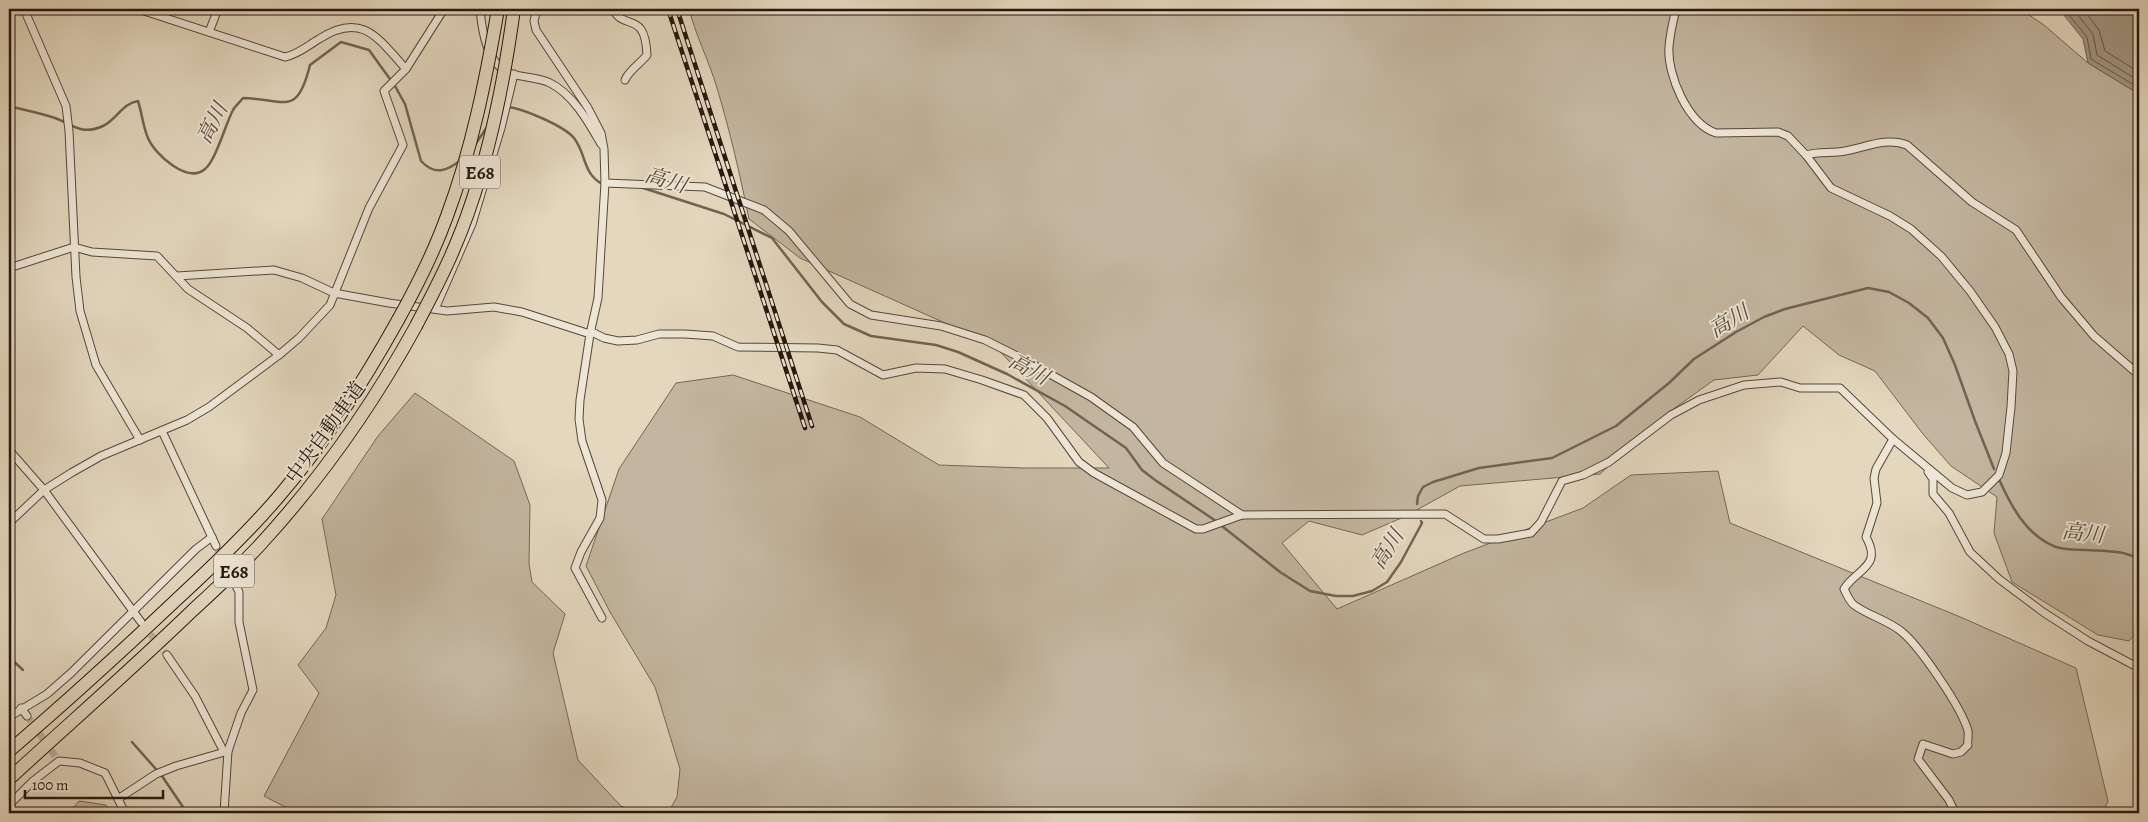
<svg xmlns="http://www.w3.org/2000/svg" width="2148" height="822" font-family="Alegreya,'Noto Serif JP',serif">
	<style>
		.green { fill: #c3b6a0; stroke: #756656 }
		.water { fill: #a39682; stroke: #716353 }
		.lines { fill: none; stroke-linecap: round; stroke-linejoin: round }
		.shore { stroke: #655648; stroke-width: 1 }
		.stream { stroke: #716353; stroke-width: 2.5 }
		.street-tunnel { stroke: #bdb19b; stroke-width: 7; stroke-dasharray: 7 3.5; stroke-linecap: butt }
		.street-casing { stroke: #564739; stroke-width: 9 }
		.highway-casing { stroke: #27170d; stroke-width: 14 }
		.street { stroke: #ede5d5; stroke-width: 7 }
		.highway { stroke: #e3d7be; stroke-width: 12 }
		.rail-casing { stroke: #27170d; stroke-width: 4.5 }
		.rail { stroke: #ede5d5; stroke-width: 2.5; stroke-dasharray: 8; stroke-linecap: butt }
		.highway-bridge-casing { stroke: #27170d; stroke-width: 14; stroke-linecap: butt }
		.highway-bridge { stroke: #e3d7be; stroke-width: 12 }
		.labels { text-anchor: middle; stroke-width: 4; stroke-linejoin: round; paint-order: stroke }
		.shield { fill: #ede5d5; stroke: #625549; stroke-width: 1 }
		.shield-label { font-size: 19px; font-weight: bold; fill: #27170d }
		.street-label { font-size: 20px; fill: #27170d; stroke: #ede5d5 }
		.water-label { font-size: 21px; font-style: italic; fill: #594a3c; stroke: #ede5d5 }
	</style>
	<rect width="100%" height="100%" fill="#e3d7be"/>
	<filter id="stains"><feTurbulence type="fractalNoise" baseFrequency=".004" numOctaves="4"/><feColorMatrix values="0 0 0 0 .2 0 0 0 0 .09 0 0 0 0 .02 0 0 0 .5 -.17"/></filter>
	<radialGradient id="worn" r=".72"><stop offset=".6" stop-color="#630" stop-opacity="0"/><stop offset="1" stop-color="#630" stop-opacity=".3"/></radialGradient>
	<g class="green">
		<path d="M689 9H2020L2044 25 2088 63 2139 94V630L2129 641 2098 635 2012 582 1994 533 1997 497 1951 466 1923 434 1875 371 1839 355 1803 326 1758 375 1714 380 1665 415 1600 474 1460 486 1406 516 1362 535 1309 521 1282 543 1337 609 1464 553 1583 508 1631 475 1718 471 1730 523 1958 616 2076 668 2108 801 2103 813H668L677 797 680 769 655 687 610 612 586 566 619 469 676 383 733 375 860 417 939 465 1023 468H1109L994 345 800 258 749 219C740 175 730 131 717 88 709 61 696 36 689 9Z"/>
		<path d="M415 393 514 461 530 505 529 564 532 582 565 614 553 653 578 760 621 806 638 813H294L289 809 264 796 319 693 298 665 326 628 336 595 322 519 378 436Z"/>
		<path d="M79 801 106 805 112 813H69Z"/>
	</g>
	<path class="water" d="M2059 9H2139V94L2088 63 2083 39Z"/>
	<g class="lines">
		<g class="shore">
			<path d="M2064 9 2087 37 2091 59 2139 88"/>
			<path d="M2073 9 2093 34 2097 55 2139 81"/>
			<path d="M2083 9 2099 30 2105 51 2139 72"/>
		</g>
		<g class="stream">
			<path d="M9 106C24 110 40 113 55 118 72 124 81 136 103 126 116 120 123 103 138 101 142 113 143 127 148 138 155 155 188 184 205 169 216 160 226 123 233 110 235 106 240 102 243 98 285 99 297 118 310 65L341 42 369 50 395 86 405 104 421 161C435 176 447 171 461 160"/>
			<path d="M508 107C524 109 564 126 574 138 587 155 582 174 604 185"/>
			<path d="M475 145 487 127"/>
			<path d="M640 187 724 214 772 238 822 302 844 324 871 336 936 345 958 352 1007 374 1065 406 1126 448 1142 470 1155 480 1213 519 1280 572 1310 591 1336 596H1353L1372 591 1387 582 1401 562 1422 523 1421 521"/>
			<path d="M1998 477C2010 504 2026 536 2056 547 2065 550 2077 550 2087 550 2105 551 2122 550 2139 559"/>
			<path d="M1417 504 1418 496 1423 487 1433 482 1479 468 1552 458 1616 426 1669 383 1694 359 1736 332 1764 317 1785 309 1868 288 1889 292 1909 303 1928 318 1943 338 1955 365 1975 421 1994 469"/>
			<path d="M9 657 23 670"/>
			<path d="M132 742 162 776 187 813"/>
		</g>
		<g class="street-tunnel">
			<path d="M216 546 236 586"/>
			<path d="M144 626 167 655"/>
			<path d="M27 716 55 756"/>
		</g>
		<defs>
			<g id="street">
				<path d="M24 9 66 106 69 131 76 277 80 311 96 365 140 440"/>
				<path d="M138 9 285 57C299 54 307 46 319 39 362 11 378 38 406 69"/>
				<path d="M480 9C482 32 487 66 512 74 525 78 538 77 550 83 573 94 589 123 601 144"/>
				<path d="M537 9 534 21 536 30 588 108 601 133 604 149 605 183 598 298 590 334 580 400 579 419 582 441 602 500 600 518 581 552 575 568 602 618"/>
				<path d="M613 9C624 32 645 9 647 55 640 64 629 70 625 80"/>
				<path d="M209 32 218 9"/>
				<path d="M1806 155C1817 152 1827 153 1838 152 1861 150 1884 136 1907 145L1972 202 2016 230 2061 297 2094 336 2139 375"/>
				<path d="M605 183 705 187 764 210 789 231 850 304 871 315 941 326 985 340 1023 359 1091 397 1133 427 1163 463 1242 515 1445 514 1484 539H1498L1531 533 1541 522 1562 481 1583 475 1609 462 1671 415 1699 400 1744 385 1781 382 1800 388H1840L1893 439 1952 488 1967 495 1982 492 1999 475 2006 453 2011 407 2013 371 2009 354 1995 327 1970 291 1941 256 1911 229 1890 216 1831 188 1806 155 1788 136 1778 132 1716 133C1688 124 1667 75 1669 47 1670 34 1673 21 1676 9"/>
				<path d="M9 268 74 247 92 252 157 256 188 289 247 328 279 355"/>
				<path d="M177 276 274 270 302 278 334 293 389 303 447 311 494 307 522 312 590 334"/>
				<path d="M435 309 472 224 501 128 514 74"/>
				<path d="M592 332 604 338 618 341 637 340 659 334H685L713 336 738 347 818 348 837 350 883 375 916 368 945 369 982 380 1024 395 1047 418 1079 462 1094 473 1196 529H1203L1242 515"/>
				<path d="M162 431 216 546"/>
				<path d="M1893 439 1876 469 1874 478 1877 503 1866 537C1883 567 1856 569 1844 589 1847 595 1850 602 1854 605 1869 616 1888 620 1902 632 1920 647 1962 708 1968 731 1969 735 1967 741 1968 745L1961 752 1953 754 1923 744 1918 759 1949 800 1955 813"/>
				<path d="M9 450 44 490 141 622"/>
				<path d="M1928 472 1933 479V494L1949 513 1970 552 1999 579 2043 612 2088 641 2139 668"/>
				<path d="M9 523 44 490 71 473 101 456 187 420 209 407 279 355 299 338 330 305 369 208 403 145 384 91 406 69 444 9"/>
				<path d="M167 655 195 696 224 752"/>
				<path d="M21 708 27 716"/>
				<path d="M9 717 47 694 71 673 196 549 212 537"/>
				<path d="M118 799 156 774 176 766 228 751"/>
				<path d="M9 805 33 781 59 761 80 763 105 773 125 813"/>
				<path d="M224 813 228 751 241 713 253 690 239 622V592L236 586"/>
			</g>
			<g id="highway">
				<path d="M9 751C65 703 120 653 174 602 211 568 248 533 280 495 326 441 364 381 398 320"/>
				<path d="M9 779C70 723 133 668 193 610 215 590 237 569 258 547 320 480 372 406 416 326"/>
			</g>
		</defs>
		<use href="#street" class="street-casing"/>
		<use href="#highway" class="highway-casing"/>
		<use href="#street" class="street"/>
		<use href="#highway" class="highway"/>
		<defs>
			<g id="rail">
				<path d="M668 9 805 428"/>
				<path d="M677 9 812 426"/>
			</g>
		</defs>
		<use href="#rail" class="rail-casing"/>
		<use href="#rail" class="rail"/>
		<defs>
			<g id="highway-bridge">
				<path d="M398 320C417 286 434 252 447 216 472 149 486 79 498 9"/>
				<path d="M416 326C429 301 442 277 453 251 486 176 503 90 514 9"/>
			</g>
		</defs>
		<use href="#highway-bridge" class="highway-bridge-casing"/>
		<use href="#highway-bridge" class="highway-bridge"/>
	</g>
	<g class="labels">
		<g class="shield">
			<rect x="460" y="155.5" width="40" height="33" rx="4"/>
			<rect x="214" y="554.5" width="40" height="33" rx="4"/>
		</g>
		<g class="shield-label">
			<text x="480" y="179">E68</text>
			<text x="234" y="578">E68</text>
		</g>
		<g class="street-label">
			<text transform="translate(325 432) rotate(-54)" y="7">中央自動車道</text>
		</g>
		<g class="water-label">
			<text transform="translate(212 123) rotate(-63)" y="7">高川</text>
			<text transform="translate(666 180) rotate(17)" y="7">高川</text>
			<text transform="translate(1729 321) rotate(-31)" y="7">高川</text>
			<text transform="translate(1029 369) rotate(28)" y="7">高川</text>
			<text transform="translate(2083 533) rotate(6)" y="7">高川</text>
			<text transform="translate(1387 549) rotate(-58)" y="7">高川</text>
		</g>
	</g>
	<rect width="2148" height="822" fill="none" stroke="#e3d7be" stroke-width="30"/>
	<rect x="10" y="10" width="2128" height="802" fill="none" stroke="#27170d" stroke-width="2.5"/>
	<rect x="15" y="15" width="2118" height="792" fill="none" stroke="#27170d"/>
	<path d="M25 790v8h138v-8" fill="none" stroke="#27170d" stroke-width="2.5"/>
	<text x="32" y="790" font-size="15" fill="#27170d" stroke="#ede5d5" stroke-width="4" paint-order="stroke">100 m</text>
	<rect width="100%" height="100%" filter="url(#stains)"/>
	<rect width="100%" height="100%" fill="url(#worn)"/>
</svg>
